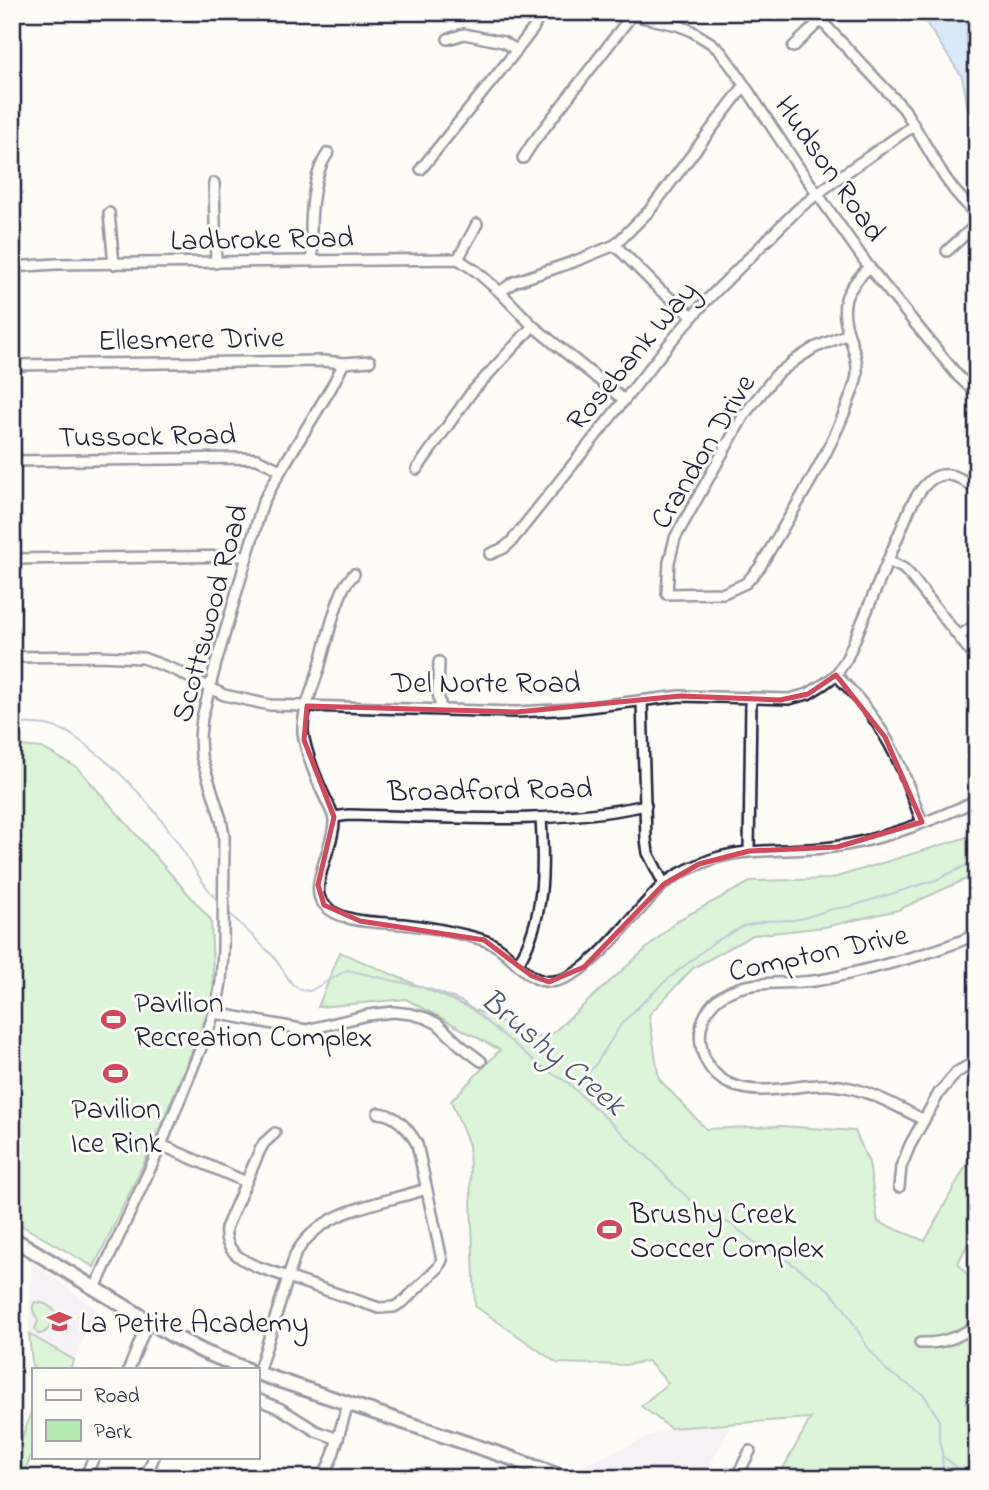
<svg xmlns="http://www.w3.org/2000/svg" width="989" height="1490" font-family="'Indie Flower',sans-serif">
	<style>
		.built { fill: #eae4ef }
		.green { fill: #b3ecaf; stroke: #6a8775; stroke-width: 2 }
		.water { fill: #aed2f7; stroke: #768cac; stroke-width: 2 }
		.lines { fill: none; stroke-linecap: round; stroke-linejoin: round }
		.stream { stroke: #768cac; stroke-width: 2 }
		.minor-casing { stroke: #22223b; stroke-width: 14 }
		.major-casing { stroke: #22223b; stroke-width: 18 }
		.minor { stroke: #fdfcf7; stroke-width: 9 }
		.major { stroke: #fdfcf7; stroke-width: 12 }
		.marked { fill: none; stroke: #d1495b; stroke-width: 5; stroke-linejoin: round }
		.labels { text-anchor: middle; stroke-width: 6; stroke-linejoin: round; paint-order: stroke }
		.street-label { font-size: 30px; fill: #22223b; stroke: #fdfcf7 }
		.poi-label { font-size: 30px; fill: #22223b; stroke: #fdfcf7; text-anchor: start }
		.water-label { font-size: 32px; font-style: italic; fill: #4c5773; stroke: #fdfcf7 }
	</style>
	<rect width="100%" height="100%" fill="#fdfcf7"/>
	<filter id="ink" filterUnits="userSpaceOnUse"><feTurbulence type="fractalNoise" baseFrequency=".0143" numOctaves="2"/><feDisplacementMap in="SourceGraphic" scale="14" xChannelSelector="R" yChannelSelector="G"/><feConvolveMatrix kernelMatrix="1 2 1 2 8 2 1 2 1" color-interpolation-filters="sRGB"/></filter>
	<g filter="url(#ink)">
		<g class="built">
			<path d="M32 1262 96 1309 74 1360 29 1334Z"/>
			<path d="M732 1423 703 1478H604L582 1466 670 1428Z"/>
		</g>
		<g class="green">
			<path d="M21 746 42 748 78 768 211 920 214 998 154 1142 94 1267 12 1220V748Z"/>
			<path d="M977 834V874L898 910 825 927 753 935 693 968 649 1015 659 1079 706 1129 781 1126 855 1131 869 1163 878 1222 925 1241 966 1165 977 1152V1226L958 1263 977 1288V1478H794L781 1472 811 1418 670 1428 641 1406 668 1383 648 1361 626 1365 557 1363 475 1306 469 1145 451 1101 500 1050 406 999 318 1007 340 952 545 1040 678 920 752 881 830 879Z"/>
			<path d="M35 1302C44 1302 52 1307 57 1314 52 1322 49 1334 38 1334L35 1329 38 1321C35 1315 30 1308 35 1302Z"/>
			<path d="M29 1334 74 1360 70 1369H33V1372Z"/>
			<path d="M33 1407V1452L23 1475 12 1472V1466Z"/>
		</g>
		<path class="water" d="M924 12H977V142L973 135 962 77 923 18Z"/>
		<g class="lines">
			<g class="stream">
				<path d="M12 725C29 722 50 724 65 731 70 733 74 737 79 740 116 766 150 802 176 840 190 860 201 884 219 902"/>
				<path d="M227 911 274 957 292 984 301 990 310 991 347 970 430 989 463 1002 537 1063 553 1074 567 1082 653 1162 674 1185 697 1206 707 1214 731 1224 754 1242 791 1263 829 1290 844 1308 867 1346 887 1371 924 1395 939 1419V1440L942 1452 943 1478"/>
				<path d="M568 1082 579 1080 587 1074 594 1067 622 1023 662 984 714 942 744 926 766 921 793 920 804 918 832 909 852 906 936 880 963 867 977 858"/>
				<path d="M943 1457C951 1462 960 1468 964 1478"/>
				<path d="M964 1473 977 1469"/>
			</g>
			<defs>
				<g id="minor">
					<path d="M619 12 677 25 690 30 711 43 721 52 735 71 795 162 869 267 958 376 977 394"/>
					<path d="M813 12 904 109 944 176 954 190 977 216"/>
					<path d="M448 39 464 34 503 42 517 50"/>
					<path d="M793 47 821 20"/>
					<path d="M523 158 532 144 632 15"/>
					<path d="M421 169 517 50 533 29 541 12"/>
					<path d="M214 183 216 263"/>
					<path d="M109 213 114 264"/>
					<path d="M615 245 660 290 693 316"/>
					<path d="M947 251 977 224"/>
					<path d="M458 259 477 224"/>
					<path d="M313 261C309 231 310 178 328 153"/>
					<path d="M12 267 56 264 458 259 476 271 500 292 533 326 624 400"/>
					<path d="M500 292 514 282 573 262 615 245 650 210 744 86"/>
					<path d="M848 334 814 348 797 359 776 375 744 415 675 538 669 562 667 594 724 593 746 583 760 567C789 516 823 466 845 411 849 400 855 387 857 375 858 362 854 351 850 338 838 304 845 291 869 267"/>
					<path d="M12 365 323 361 344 363 370 361"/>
					<path d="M12 461 243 458 257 459 281 470"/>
					<path d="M417 469 471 393 533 326"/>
					<path d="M490 554 504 548 511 542 673 339 706 301 798 209 841 176 913 126"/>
					<path d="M12 559 247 556"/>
					<path d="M888 561 903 568 910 575 977 660"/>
					<path d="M354 574C349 580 344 585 342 592 332 615 327 641 320 665 314 686 302 710 303 732 305 752 319 786 328 804 330 808 333 814 334 819 336 842 309 885 322 902 338 924 379 922 403 924 421 926 439 929 456 933 468 936 481 938 493 944 514 954 528 986 555 981 593 975 634 911 663 885 673 876 688 869 700 864 742 845 789 853 833 847 879 841 935 820 977 800"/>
					<path d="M959 636 977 624"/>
					<path d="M12 657 98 656 143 658 175 670 224 695 270 705 517 712 572 709 680 696 789 699 808 694 824 684 836 675 847 658 910 508C927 474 946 462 977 491"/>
					<path d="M439 662 438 693 441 709"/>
					<path d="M836 675C864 702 887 734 902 770 909 787 915 805 922 822"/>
					<path d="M642 701 646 839 648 853 664 884"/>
					<path d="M334 817 349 815C447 817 549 826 646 805"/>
					<path d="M749 851 751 699"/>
					<path d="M518 963C545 921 544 866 541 818"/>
					<path d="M215 1013 306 1030 368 1015 393 1012 411 1014 426 1018 438 1024 460 1045 481 1061"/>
					<path d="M924 1120C894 1105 865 1087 830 1085 798 1083 762 1098 730 1084 694 1068 689 1014 725 994 751 979 785 985 814 981 835 978 856 972 876 967 911 958 944 949 977 934"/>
					<path d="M275 1133 264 1143 260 1150 226 1228C223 1250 241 1260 258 1267L379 1308 394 1307 404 1301 438 1268 442 1260 417 1144C408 1128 396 1114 378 1113"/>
					<path d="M161 1145 246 1182"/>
					<path d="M899 1187 901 1167 910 1145 939 1093 957 1072 977 1061"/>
					<path d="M95 1288 161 1145 207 1033 217 1005 221 982 223 950 224 836 221 819 201 756 200 737 202 718 216 663 263 502 281 470 331 388 344 363"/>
					<path d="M920 1343C942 1344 959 1337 977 1325"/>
					<path d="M129 1369 148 1321"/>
					<path d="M258 1373 295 1255C322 1207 379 1205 426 1189"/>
					<path d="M257 1399 281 1409 316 1431 338 1439"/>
					<path d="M85 1478 94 1457"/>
					<path d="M145 1478 154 1457"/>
					<path d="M323 1478 333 1455 348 1403"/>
					<path d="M736 1478 750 1451"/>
				</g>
				<g id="major">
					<path d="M12 1238 175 1337 204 1352 246 1369"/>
					<path d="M257 1373 508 1457 564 1478"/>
				</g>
			</defs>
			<use href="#minor" class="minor-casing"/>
			<use href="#major" class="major-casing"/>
			<use href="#minor" class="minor"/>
			<use href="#major" class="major"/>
		</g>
	</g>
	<path d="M0 0H989V1490H0ZM836 675 885 737 922 822 837 847 749 851 699 864 664 884 584 967 549 982 532 976 484 940 360 921 324 905 318 885 334 817 304 740 307 706 517 712 680 696 780 700 808 694Z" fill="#fdfcf7" fill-opacity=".55" fill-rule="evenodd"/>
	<path class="marked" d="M836 675 885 737 922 822 837 847 749 851 699 864 664 884 584 967 549 982 532 976 484 940 360 921 324 905 318 885 334 817 304 740 307 706 517 712 680 696 780 700 808 694Z"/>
	<defs>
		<symbol id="stadium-bare" viewBox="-9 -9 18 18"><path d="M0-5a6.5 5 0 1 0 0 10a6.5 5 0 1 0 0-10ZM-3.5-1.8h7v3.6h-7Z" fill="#d1495b" stroke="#fdfcf7" stroke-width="2.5" paint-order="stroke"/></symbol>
		<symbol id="school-bare" viewBox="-9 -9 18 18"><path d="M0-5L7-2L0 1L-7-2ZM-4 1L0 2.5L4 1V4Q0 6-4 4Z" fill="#d1495b" stroke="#fdfcf7" stroke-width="2.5" paint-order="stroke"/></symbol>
	</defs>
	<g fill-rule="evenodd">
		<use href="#stadium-bare" x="96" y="1002" width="35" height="35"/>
		<use href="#stadium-bare" x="98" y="1056" width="35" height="35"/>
		<use href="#stadium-bare" x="592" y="1212" width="35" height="35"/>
		<use href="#school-bare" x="42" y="1304" width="35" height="35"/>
	</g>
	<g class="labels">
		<g class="street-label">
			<text transform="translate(831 168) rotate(55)" y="10">Hudson Road</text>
			<text transform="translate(262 238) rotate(-1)" y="10">Ladbroke Road</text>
			<text transform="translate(191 338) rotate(-1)" y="10">Ellesmere Drive</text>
			<text transform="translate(631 355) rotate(-50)" y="10">Rosebank Way</text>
			<text transform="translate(147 435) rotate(-1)" y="10">Tussock Road</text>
			<text transform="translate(702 451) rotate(-59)" y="10">Crandon Drive</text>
			<text transform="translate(209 613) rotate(-75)" y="10">Scottswood Road</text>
			<text x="486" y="692">Del Norte Road</text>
			<text transform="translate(490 789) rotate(-1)" y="10">Broadford Road</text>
			<text transform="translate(818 952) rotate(-12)" y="10">Compton Drive</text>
		</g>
		<g class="poi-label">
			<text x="134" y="1012">Pavilion<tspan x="134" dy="34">Recreation Complex</tspan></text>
			<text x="116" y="1118" text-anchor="middle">Pavilion<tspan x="116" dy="34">Ice Rink</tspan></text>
			<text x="630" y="1223">Brushy Creek<tspan x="630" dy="34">Soccer Complex</tspan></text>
			<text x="80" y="1332">La Petite Academy</text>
		</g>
		<g class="water-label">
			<text transform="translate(554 1051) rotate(40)" y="11">Brushy Creek</text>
		</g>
	</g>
	<rect width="989" height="1490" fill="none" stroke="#fdfcf7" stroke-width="42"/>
	<rect x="21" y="21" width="947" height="1448" fill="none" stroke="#22223b" stroke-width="2.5" filter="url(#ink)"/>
	<rect x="32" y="1368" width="228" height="91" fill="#fdfcf7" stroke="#a5a5ac" stroke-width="2"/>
	<rect x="46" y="1390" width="35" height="10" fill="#fdfcf7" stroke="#a5a5ac" stroke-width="2"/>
	<text x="94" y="1402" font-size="21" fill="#22223b">Road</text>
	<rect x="46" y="1420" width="35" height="21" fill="#b3ecaf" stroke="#a5a5ac" stroke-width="2"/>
	<text x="94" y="1438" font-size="21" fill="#22223b">Park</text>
</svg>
